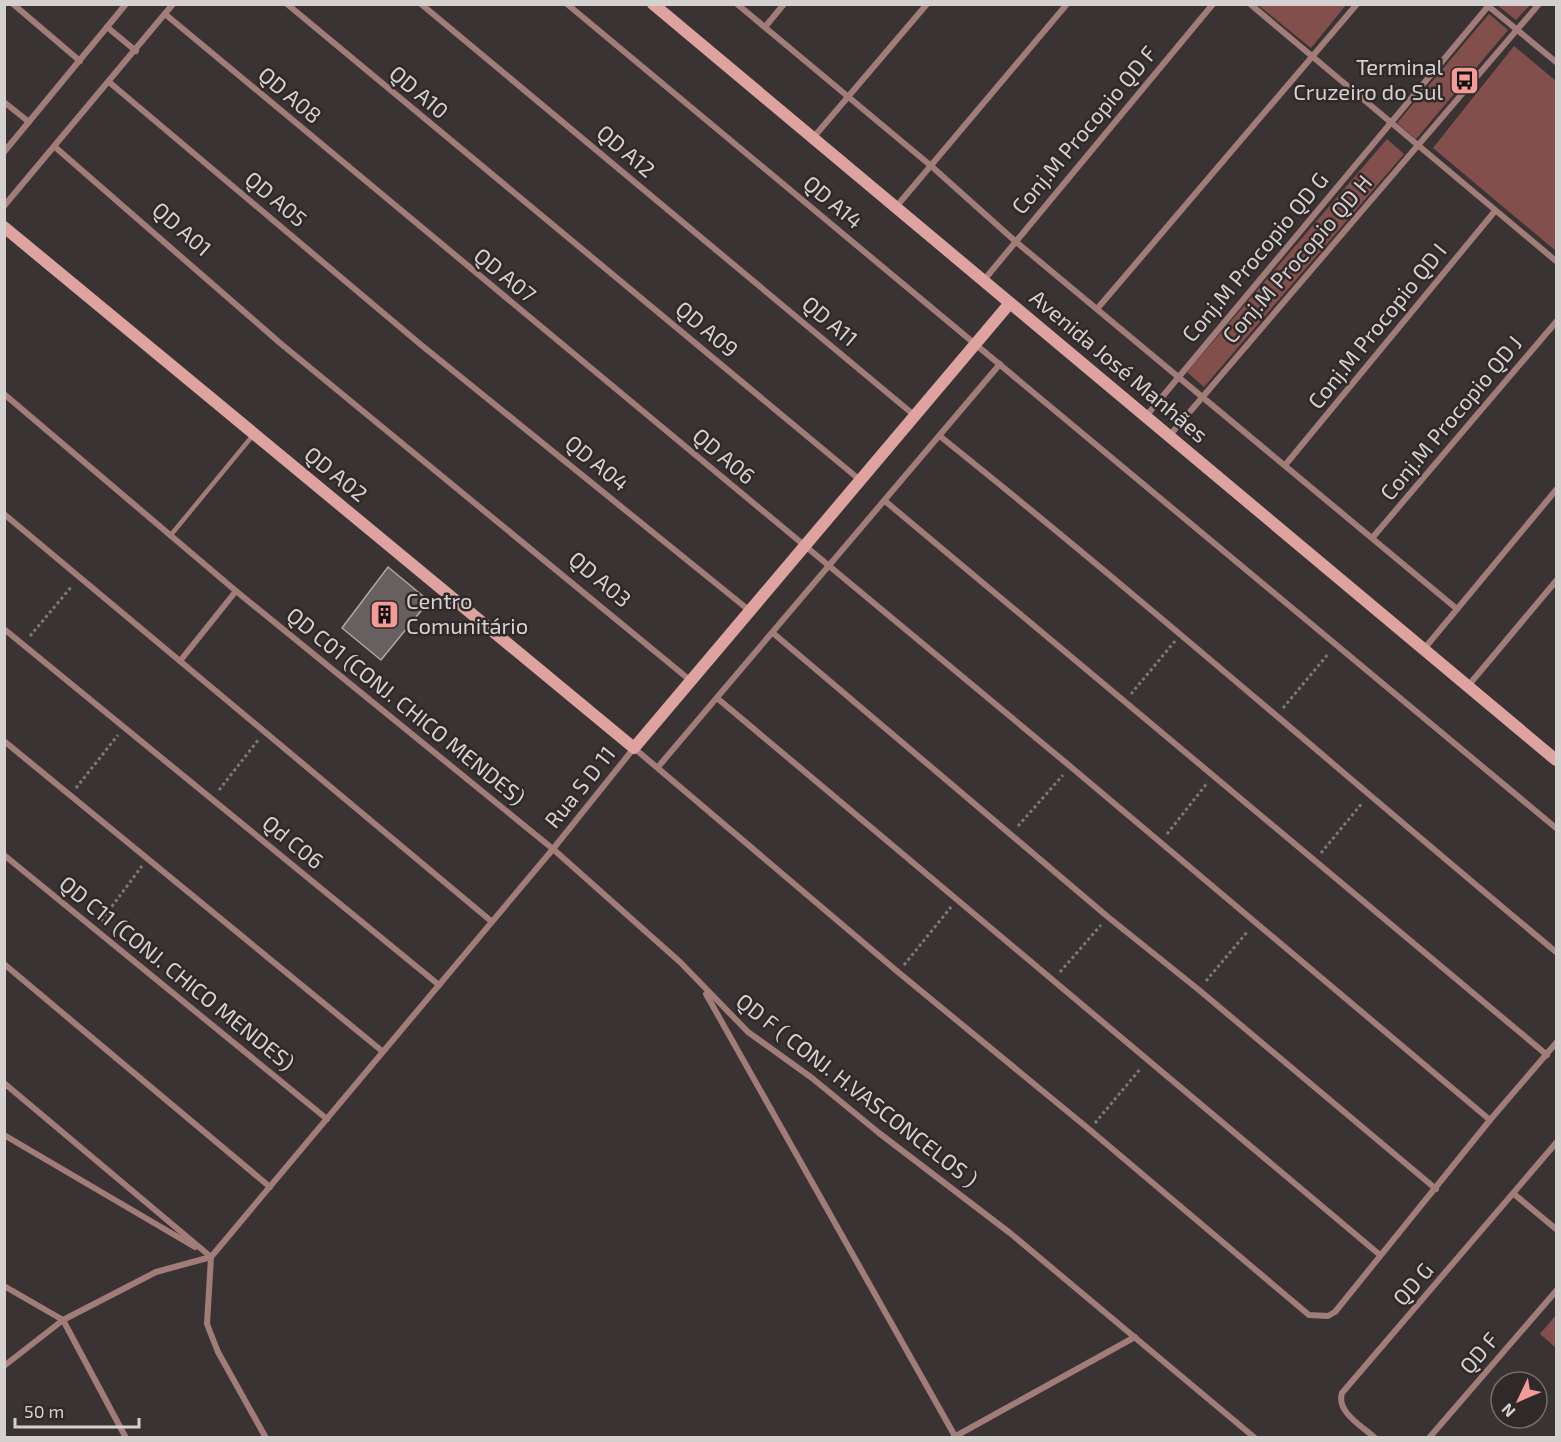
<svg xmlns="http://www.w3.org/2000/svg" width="1561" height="1442" font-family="'Exo 2',sans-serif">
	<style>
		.green { fill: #834f4d }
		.building { fill: #686060; stroke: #b0a7a6; stroke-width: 1.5 }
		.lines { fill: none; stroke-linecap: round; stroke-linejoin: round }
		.path { stroke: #7e7878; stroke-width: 3; stroke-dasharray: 3 3; stroke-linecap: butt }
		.lane { stroke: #a27c79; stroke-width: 4.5 }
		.street { stroke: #a27c79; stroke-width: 6 }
		.secondary { stroke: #dfa39f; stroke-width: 12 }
		.labels { text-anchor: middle; stroke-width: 5; stroke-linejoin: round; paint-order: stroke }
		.poi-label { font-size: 22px; fill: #d6d1d1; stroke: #302929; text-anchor: end }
		.street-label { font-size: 22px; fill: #d6d1d1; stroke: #302929 }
	</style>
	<rect width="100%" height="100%" fill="#3a3333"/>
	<g class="green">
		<path d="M1258 5H1346L1311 48Z"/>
		<path d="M1497 5H1530L1516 20Z"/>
		<path d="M1489 14 1508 30 1416 139 1397 123Z"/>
		<path d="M1514 46 1556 81V251L1433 148Z"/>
		<path d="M1387 139 1404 154 1204 387 1187 372Z"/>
		<path d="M1556 1315V1348L1540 1334Z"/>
	</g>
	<path class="building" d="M388 567 429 601 381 660 342 628Z"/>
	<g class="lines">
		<g class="path">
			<path d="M30 636 72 586"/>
			<path d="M1131 694 1175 641"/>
			<path d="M1283 708 1329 653"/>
			<path d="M76 788 118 735"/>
			<path d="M219 790 259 739"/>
			<path d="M1018 826 1063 775"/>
			<path d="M1167 834 1208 782"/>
			<path d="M1321 853 1363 802"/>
			<path d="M101 921 142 866"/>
			<path d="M904 965 951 907"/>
			<path d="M1060 972 1101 925"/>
			<path d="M1206 981 1248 931"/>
			<path d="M1095 1123 1141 1068"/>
		</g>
		<path class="lane" d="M170 536 254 434"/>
		<g class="street">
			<path d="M13 4 80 61"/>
			<path d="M287 4 860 480"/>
			<path d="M421 4 914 415"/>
			<path d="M567 4 1556 828"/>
			<path d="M737 4 930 165 1015 241 1457 609"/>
			<path d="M1250 4 1556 261"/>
			<path d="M1487 5 1556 62"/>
			<path d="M165 14 1071 767 1490 1120"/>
			<path d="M107 27 136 51"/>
			<path d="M765 27 784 4"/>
			<path d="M109 82 420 344 750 611"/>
			<path d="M4 102 29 122"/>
			<path d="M813 138 927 4"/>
			<path d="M55 147 280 343 691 681"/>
			<path d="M4 152 126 4"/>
			<path d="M4 206 173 4"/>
			<path d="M896 207 1067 4"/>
			<path d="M984 280 1213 4"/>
			<path d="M1097 309 1357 4"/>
			<path d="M4 394 236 591 553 849 680 962 748 1032 812 1078 879 1133 1010 1233 1255 1438"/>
			<path d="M1147 415 1490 4"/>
			<path d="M1170 435 1539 4"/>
			<path d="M941 437C1149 604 1351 781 1556 952"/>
			<path d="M1286 464 1495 211"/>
			<path d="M885 501 1547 1055"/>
			<path d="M4 514 491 921"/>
			<path d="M1373 537 1556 322"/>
			<path d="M4 629 439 985"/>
			<path d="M773 633 1108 917 1199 990 1436 1189"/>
			<path d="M1424 649 1556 490"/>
			<path d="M180 661 236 591"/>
			<path d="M1468 686 1556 581"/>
			<path d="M717 698 1380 1255"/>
			<path d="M4 741 382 1051"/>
			<path d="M658 767 1000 364"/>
			<path d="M4 855 327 1119"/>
			<path d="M4 964 270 1187"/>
			<path d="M706 994 956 1438"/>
			<path d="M4 1083 211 1257"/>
			<path d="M4 1135 195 1247"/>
			<path d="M1514 1194 1556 1229"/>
			<path d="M211 1257 207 1324 218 1352 266 1438"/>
			<path d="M4 1286 63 1320 126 1438"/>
			<path d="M4 1366 63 1320 156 1272 211 1257 553 849 634 748 898 972 1090 1130 1309 1315 1328 1316 1335 1312 1490 1120 1556 1043"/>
			<path d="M954 1437 1135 1337"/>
			<path d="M1375 1438C1362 1426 1336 1412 1342 1393L1556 1143"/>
			<path d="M1429 1438 1556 1291"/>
		</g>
		<g class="secondary">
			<path d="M653 4 1556 760"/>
			<path d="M4 227 634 748 1010 303"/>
		</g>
	</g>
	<defs>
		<symbol id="bus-square" viewBox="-11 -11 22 22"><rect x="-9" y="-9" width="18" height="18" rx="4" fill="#f59b97" stroke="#302929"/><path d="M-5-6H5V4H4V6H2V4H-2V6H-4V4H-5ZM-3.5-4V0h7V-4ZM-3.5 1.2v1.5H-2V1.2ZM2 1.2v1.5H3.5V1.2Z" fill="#111"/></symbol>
		<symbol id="building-square" viewBox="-11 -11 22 22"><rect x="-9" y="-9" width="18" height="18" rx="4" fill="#f59b97" stroke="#302929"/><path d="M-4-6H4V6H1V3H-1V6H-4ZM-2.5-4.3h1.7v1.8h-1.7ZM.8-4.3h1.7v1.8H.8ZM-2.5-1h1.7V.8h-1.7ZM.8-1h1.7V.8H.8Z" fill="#111"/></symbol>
	</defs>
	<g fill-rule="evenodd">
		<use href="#bus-square" x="1448" y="64" width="33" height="33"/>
		<use href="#building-square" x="368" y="598" width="33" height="33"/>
	</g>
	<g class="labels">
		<g class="poi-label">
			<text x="1443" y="75">Terminal<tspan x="1443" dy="25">Cruzeiro do Sul</tspan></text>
			<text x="406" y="609" text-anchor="start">Centro<tspan x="406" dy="25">Comunitário</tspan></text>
		</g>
		<g class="street-label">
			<text transform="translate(419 92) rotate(40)" y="8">QD A10</text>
			<text transform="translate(290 95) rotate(40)" y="8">QD A08</text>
			<text transform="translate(1084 130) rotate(-50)" y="8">Conj.M Procopio QD F</text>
			<text transform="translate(626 151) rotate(40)" y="8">QD A12</text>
			<text transform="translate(276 199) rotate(40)" y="8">QD A05</text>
			<text transform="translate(833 202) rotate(40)" y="8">QD A14</text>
			<text transform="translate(182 229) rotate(41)" y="8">QD A01</text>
			<text transform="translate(1255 257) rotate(-50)" y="8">Conj.M Procopio QD G</text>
			<text transform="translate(1297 259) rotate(-49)" y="8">Conj.M Procopio QD H</text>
			<text transform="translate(505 275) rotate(39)" y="8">QD A07</text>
			<text transform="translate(830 321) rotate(40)" y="8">QD A11</text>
			<text transform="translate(1377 326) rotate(-51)" y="8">Conj.M Procopio QD I</text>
			<text transform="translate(707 329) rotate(40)" y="8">QD A09</text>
			<text transform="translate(1119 366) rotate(40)" y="8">Avenida José Manhães</text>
			<text transform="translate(1451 418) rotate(-50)" y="8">Conj.M Procopio QD J</text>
			<text transform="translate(724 456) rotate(40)" y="8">QD A06</text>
			<text transform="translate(597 463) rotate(39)" y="8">QD A04</text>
			<text transform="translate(336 474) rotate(39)" y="8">QD A02</text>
			<text transform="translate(600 579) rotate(40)" y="8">QD A03</text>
			<text transform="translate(406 706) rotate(39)" y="8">QD C01 (CONJ. CHICO MENDES)</text>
			<text transform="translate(580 787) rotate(-51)" y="8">Rua S D 11</text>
			<text transform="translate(293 842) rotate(39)" y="8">Qd C06</text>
			<text transform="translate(177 973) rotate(39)" y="8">QD C11 (CONJ. CHICO MENDES)</text>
			<text transform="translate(857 1090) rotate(38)" y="8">QD F ( CONJ. H.VASCONCELOS )</text>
			<text transform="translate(1413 1284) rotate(-49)" y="8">QD G</text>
			<text transform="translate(1479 1353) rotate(-49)" y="8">QD F</text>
		</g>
	</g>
	<rect width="1561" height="1442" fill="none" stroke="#d6d1d1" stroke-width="12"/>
	<g transform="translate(1519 1400) rotate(226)"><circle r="28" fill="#302929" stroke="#726c6c" stroke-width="1.5"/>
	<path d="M0-4.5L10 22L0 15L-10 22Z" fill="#f59b97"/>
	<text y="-9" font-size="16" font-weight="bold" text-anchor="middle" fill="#d6d1d1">N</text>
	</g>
	<path d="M15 1418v9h124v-9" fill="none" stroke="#d6d1d1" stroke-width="3"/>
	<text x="24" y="1418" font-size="18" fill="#d6d1d1" stroke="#302929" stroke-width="4.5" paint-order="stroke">50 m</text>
</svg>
